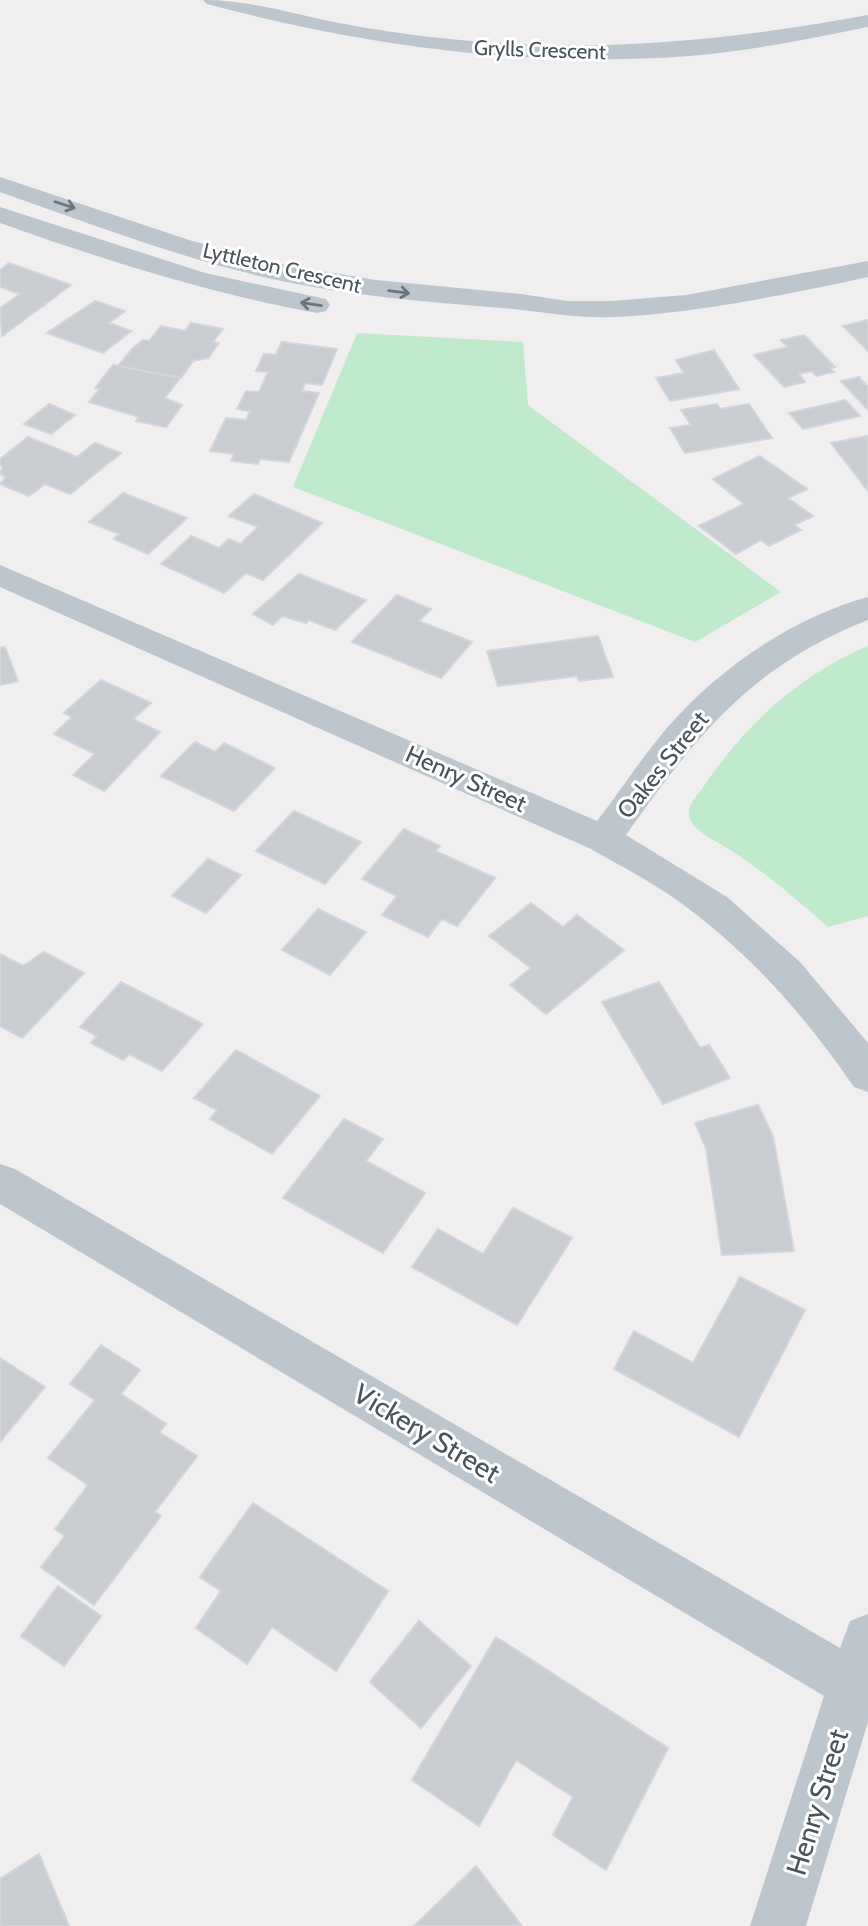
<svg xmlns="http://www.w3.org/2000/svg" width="868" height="1926" font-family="Cabin,sans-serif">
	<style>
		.green { fill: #bfebcc }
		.building { fill: #c9ccd0; stroke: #d2d5d9; stroke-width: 2 }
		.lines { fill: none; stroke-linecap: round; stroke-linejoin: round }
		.minor { fill: #bdc6cc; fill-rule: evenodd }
		.tertiary { fill: #bdc6cc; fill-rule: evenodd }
		.oneway { stroke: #6b767c }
		.labels { text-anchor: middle; stroke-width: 6; stroke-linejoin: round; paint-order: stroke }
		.far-street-label { font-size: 21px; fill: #48535a; stroke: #fff }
		.street-label { font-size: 24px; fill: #48535a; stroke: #fff }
		.near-street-label { font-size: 28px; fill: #48535a; stroke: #fff }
	</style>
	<rect width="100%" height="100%" fill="#f0eeee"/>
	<g class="green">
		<path d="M357 333 523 342 528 405 781 592 695 642 293 487Z"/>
		<path d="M868 646V916L828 927C796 899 764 871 727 848 716 841 695 832 690 819 685 807 697 796 704 786 745 725 799 675 868 646Z"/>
	</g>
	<g class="building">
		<path d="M9 263 71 285 2 336 0 308 20 294 0 287V270Z"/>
		<path d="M95 301 125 311 109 323 131 331 103 353 47 333Z"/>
		<path d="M868 320V351L843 326Z"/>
		<path d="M191 323 223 329 213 342 219 343 208 358 193 361 181 378 118 366 132 349 143 340 149 341 161 326 185 331Z"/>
		<path d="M804 335 835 367 830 368 834 372 816 376 812 371 799 374 805 382 784 387 754 355 788 347 781 340Z"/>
		<path d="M282 342 337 349 322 385 305 383 302 391 319 393 289 462 260 459 258 464 231 461 234 454 210 451 226 418 246 420 250 411 237 409 246 391 259 392 268 372 256 371 264 354 276 355Z"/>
		<path d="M714 350 739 389 670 401 656 378 684 373 676 360Z"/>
		<path d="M113 365 180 378 165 398 182 405 166 427 136 421 139 417 89 402 100 389 95 388Z"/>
		<path d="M859 377 868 387V410L841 381Z"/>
		<path d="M845 400 860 416 803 429 789 413Z"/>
		<path d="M49 404 75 415 51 434 24 424Z"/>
		<path d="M717 404 720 409 749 404 772 438 685 453 670 428 691 425 681 410Z"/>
		<path d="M868 436V491L831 443Z"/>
		<path d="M28 437 77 457 95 443 121 453 70 494 45 484 29 496 0 484 6 477 0 474 3 467 0 465V459Z"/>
		<path d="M760 456 807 489 788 498 813 516 794 525 801 530 769 546 761 540 736 554 699 526 744 504 713 479Z"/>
		<path d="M123 493 187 518 148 554 114 539 119 534 89 522Z"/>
		<path d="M254 494 322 523 263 580 246 573 224 593 161 564 191 536 219 548 229 539 240 544 258 527 229 516Z"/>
		<path d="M299 574 366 600 335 630 309 620 306 623 282 616 273 625 253 614Z"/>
		<path d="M397 595 431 609 419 621 472 642 441 678 352 642Z"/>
		<path d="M598 636 613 677 579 681 577 676 498 686 487 651Z"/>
		<path d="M5 647 18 681 0 685V648Z"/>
		<path d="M101 680 151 703 133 719 160 732 104 791 73 775 95 754 54 734 72 717 64 713Z"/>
		<path d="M195 742 215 752 224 743 275 768 234 811 161 776Z"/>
		<path d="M294 811 361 842 325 884 256 851Z"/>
		<path d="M404 829 440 846 435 851 495 878 457 926 442 919 428 937 382 915 397 896 362 879Z"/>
		<path d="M208 859 241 875 206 913 172 896Z"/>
		<path d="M531 903 563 927 577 915 624 950 546 1014 510 985 531 968 489 936Z"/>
		<path d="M318 909 366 932 330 975 282 950Z"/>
		<path d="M44 952 84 973 22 1038 0 1026V954L23 966Z"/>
		<path d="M121 982 203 1024 162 1071 129 1054 123 1060 91 1043 97 1036 80 1027Z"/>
		<path d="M659 982 700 1048 709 1045 730 1078 663 1104 602 1002Z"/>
		<path d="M236 1050 320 1096 272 1154 210 1119 217 1110 194 1098Z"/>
		<path d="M758 1105 773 1136 794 1251 722 1255 706 1148 695 1123Z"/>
		<path d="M344 1119 383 1139 366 1161 425 1193 383 1253 283 1198Z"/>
		<path d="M513 1208 572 1238 517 1325 412 1267 438 1229 483 1254Z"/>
		<path d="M740 1277 805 1310 739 1437 614 1369 634 1331 693 1363Z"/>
		<path d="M101 1345 140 1370 121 1394 166 1424 159 1432 197 1456 155 1512 161 1516 94 1605 41 1567 65 1536 55 1529 88 1485 48 1458 95 1400 70 1384Z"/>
		<path d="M0 1358 45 1387 0 1442Z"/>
		<path d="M253 1503 388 1591 336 1671 272 1627 247 1664 196 1628 221 1591 200 1577Z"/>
		<path d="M58 1586 101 1616 64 1666 21 1636Z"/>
		<path d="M419 1621 471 1666 421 1728 370 1682Z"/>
		<path d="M496 1637 668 1748 606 1870 553 1835 573 1797 516 1760 479 1826 412 1780Z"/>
		<path d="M39 1854 69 1926H0V1879Z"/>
		<path d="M476 1866 522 1926H414Z"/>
	</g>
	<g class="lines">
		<g class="minor">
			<path d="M203 0C247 0 286 12 329 21 369 29 409 35 450 39 594 54 726 41 868 15V27C809 39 750 51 690 56 525 68 365 46 207 4Z"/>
			<path d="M0 565 597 821C621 790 642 757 668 727 719 668 792 618 868 597V620C751 666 696 736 626 835L727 897 800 962 868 1043V1092L854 1087C804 1014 746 949 674 898 648 880 619 865 591 849L0 587Z"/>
			<path d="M0 1164 15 1169 840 1648 850 1621 868 1614V1722L806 1926H750L824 1696 0 1204Z"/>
		</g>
		<g class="tertiary">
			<path d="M0 177 189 240 274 263 376 280 521 294 567 301H612L686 295 868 261V277C784 295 699 313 613 317 575 319 540 311 502 308 427 302 351 296 277 280 182 259 91 224 0 192Z"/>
			<path d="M0 207 205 273 326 299 330 305 326 311 317 313C208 293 104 260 0 223Z"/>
		</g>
	</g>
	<defs><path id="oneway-shaft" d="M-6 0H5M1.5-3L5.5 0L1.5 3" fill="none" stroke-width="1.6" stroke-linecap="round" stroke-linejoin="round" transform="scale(1.75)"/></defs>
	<g class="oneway">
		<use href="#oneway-shaft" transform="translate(65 205) rotate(18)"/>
		<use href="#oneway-shaft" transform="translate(399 292) rotate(8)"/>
		<use href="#oneway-shaft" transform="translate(311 304) rotate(-171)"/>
	</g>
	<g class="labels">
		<g class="far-street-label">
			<text transform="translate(540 50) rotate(2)" y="7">Grylls Crescent</text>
			<text transform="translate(282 268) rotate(13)" y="7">Lyttleton Crescent</text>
		</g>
		<g class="street-label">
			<text transform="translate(663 765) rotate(-51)" y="8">Oakes Street</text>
			<text transform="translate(466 779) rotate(24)" y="8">Henry Street</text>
		</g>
		<g class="near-street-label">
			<text transform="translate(427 1433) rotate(31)" y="10">Vickery Street</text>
			<text transform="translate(817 1802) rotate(-73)" y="10">Henry Street</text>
		</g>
	</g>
</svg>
